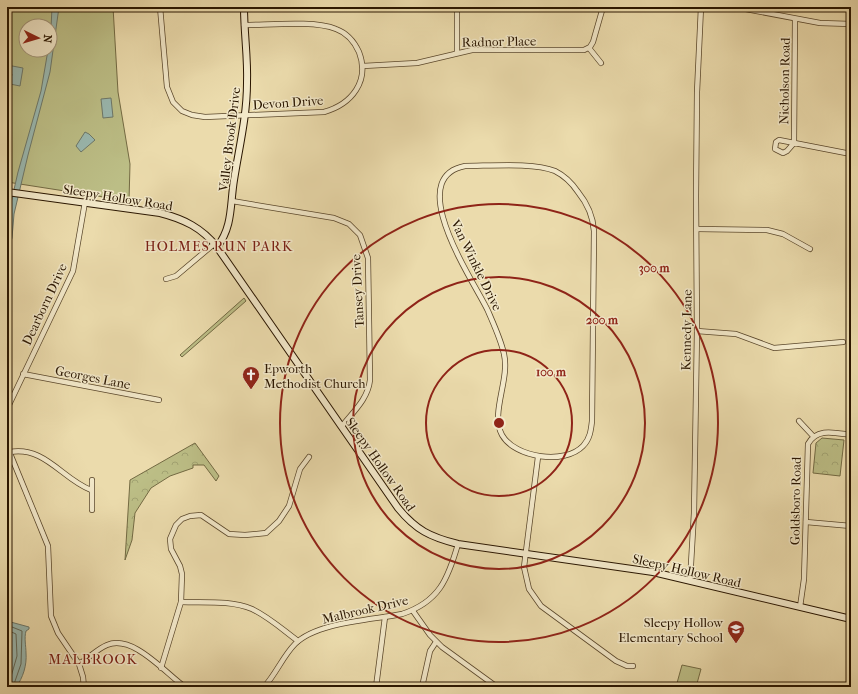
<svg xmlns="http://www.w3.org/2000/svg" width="858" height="694" font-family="'IM FELL French Canon',serif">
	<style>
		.green { fill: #bcbe86; stroke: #736a43; fill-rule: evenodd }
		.forest { fill: url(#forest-crowns); stroke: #736a43 }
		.water { fill: #9ab9b1; stroke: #6d786a }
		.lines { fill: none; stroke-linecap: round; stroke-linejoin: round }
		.shore { stroke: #626858; stroke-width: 1 }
		.street-casing { stroke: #5a472b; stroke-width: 6 }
		.secondary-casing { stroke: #2a1600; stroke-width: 8 }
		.street { stroke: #f2e8c9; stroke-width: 4.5 }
		.secondary { stroke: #f2e8c9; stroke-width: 6 }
		.ring { fill: none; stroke: #8f2418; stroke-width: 2 }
		.labels { text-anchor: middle; stroke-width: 3; stroke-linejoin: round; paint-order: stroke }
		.street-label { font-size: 13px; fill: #2a1600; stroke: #f2e8c9 }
		.poi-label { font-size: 13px; fill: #2a1600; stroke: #f2e8c9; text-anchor: start }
		.neighbourhood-label { font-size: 14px; letter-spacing: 1px; fill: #7a1f14; stroke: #f2e8c9 }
		.centre { fill: #8f2418; stroke: #f2e8c9; stroke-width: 2 }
		.ring-label { font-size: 12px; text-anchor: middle; font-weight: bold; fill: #8f2418; stroke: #f2e8c9; stroke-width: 3; stroke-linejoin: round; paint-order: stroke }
	</style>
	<defs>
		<pattern id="forest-crowns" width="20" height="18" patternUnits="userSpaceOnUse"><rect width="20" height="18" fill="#bcbe86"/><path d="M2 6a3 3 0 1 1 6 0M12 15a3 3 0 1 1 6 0" fill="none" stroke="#a2a372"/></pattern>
	</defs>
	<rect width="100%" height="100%" fill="#ebdbac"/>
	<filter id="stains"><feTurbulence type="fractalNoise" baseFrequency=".005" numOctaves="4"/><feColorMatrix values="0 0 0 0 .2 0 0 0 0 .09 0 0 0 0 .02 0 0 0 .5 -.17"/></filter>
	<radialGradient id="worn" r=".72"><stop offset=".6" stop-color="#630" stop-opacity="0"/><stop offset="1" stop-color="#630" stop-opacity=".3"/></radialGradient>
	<g class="green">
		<path d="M7 7H113L118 92 130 164 129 201 7 182ZM26 26H50V50H26Z"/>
		<path d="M682 665 701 669 696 687 677 683Z"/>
	</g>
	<g class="forest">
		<path d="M244 298 246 301 182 357 180 355Z"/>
		<path d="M822 438 844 440 840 476 813 473 816 443Z"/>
		<path d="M195 443 219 476 216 481 204 465H193V468L170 476 151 488 135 513 132 540 125 560 130 480Z"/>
	</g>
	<g class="water">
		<path d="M52 7H59L50 72 28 155 14 214 12 238 7 254 8 216 18 172 41 91 48 50H50Z"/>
		<path d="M7 65 23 68 20 86 10 84 12 74 7 73Z"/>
		<path d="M111 98 113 117 103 118 101 99Z"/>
		<path d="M85 132 89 134 95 140 81 152 76 146Z"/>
		<path d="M7 621 29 627V629L26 631C24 638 26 646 26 653 27 665 23 678 16 687H7Z"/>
	</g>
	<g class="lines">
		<g class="shore">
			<path d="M7 625 22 631 21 664 13 687"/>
			<path d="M7 630 16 634 17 656 8 687"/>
		</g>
		<defs>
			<g id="street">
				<path d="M160 7 167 87 173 102 182 111 192 115 205 117 324 112C352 104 370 81 359 52 354 41 347 33 336 29 314 20 269 25 244 25"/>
				<path d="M457 7V52"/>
				<path d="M735 7 820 23 851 24"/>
				<path d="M589 48 601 63"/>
				<path d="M363 66 417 63 472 50H584L590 47 593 42 603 7"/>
				<path d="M794 143 795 19"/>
				<path d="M794 143 787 151 783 153 775 149 776 142 779 140 851 154"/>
				<path d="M465 166C489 166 534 162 555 171 565 176 572 183 578 192 587 203 593 217 594 231L592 421C591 430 590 439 583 446 565 465 515 458 502 435 490 413 510 380 504 354 501 340 494 325 488 311 475 283 402 178 465 166Z"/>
				<path d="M232 201 334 218 349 224 360 235 368 258 370 380C368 399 353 412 342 426"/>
				<path d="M697 229 767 230 783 234 810 249"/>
				<path d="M166 279 176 276 214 244"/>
				<path d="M697 331 736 334 774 348 843 342"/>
				<path d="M23 374 159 400"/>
				<path d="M7 409 73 271 85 202"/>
				<path d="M799 421 813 436"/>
				<path d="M7 446 48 546 51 616 58 633 79 664 83 677 84 687"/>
				<path d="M10 452C45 446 62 479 91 490"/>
				<path d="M538 457 524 567 529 589 541 606 616 661 627 666H633"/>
				<path d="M92 510V480"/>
				<path d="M806 522 851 526"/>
				<path d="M690 581 694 513 697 331 696 196 697 92 701 7"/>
				<path d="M181 602C204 603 230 600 252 609 269 617 283 630 298 641"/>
				<path d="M800 607 804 579 808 444C817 427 836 433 851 435"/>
				<path d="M413 611 430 635 442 647 497 687"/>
				<path d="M79 664C89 658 97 649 107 645 133 634 165 673 185 687"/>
				<path d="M161 668 181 602 182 574 180 566 171 549 170 539 176 525 182 519 190 516 201 515 229 534 245 535 266 533 279 521 289 506 300 469 309 457"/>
				<path d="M264 687C276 674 283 656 295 644 317 622 372 620 402 614 439 602 448 579 458 544"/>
				<path d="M376 687 385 617"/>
				<path d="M422 687 430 651 436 642"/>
			</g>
			<g id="secondary">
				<path d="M7 192 160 213C184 219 202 228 217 247L398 508C416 530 430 537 458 544L653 572 851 619"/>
				<path d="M217 247C233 227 230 204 234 180 239 148 247 116 247 83 248 58 244 33 244 7"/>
			</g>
		</defs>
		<use href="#street" class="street-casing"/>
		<use href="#secondary" class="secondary-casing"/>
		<use href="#street" class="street"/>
		<use href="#secondary" class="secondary"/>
	</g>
	<g class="ring">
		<circle cx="499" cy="423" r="73"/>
		<circle cx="499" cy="423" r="146"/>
		<circle cx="499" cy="423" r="219"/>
	</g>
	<defs>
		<symbol id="church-pin" viewBox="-11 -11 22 30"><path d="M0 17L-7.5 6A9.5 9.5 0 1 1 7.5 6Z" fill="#8f2418" stroke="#f2e8c9"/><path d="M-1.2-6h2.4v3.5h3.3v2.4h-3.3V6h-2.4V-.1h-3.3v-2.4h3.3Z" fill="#fff"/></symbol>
		<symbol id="school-pin" viewBox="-11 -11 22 30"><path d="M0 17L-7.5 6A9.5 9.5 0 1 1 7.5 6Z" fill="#8f2418" stroke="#f2e8c9"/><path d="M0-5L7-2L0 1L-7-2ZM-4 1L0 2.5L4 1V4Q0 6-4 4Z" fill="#fff"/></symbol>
	</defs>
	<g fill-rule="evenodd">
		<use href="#church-pin" x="241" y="365" width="20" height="27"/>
		<use href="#school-pin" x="726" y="619" width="20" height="27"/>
	</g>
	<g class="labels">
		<g class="street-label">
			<text transform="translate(499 41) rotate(-1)" y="5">Radnor Place</text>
			<text transform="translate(784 81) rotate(-89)" y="5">Nicholson Road</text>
			<text transform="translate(288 102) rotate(-4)" y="5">Devon Drive</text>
			<text transform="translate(229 139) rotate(-83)" y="5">Valley Brook Drive</text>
			<text transform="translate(118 197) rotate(9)" y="5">Sleepy Hollow Road</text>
			<text transform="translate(477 265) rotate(64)" y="5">Van Winkle Drive</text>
			<text transform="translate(357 291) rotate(-93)" y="5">Tansey Drive</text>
			<text transform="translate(44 304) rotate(-65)" y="5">Dearborn Drive</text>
			<text transform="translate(686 330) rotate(-89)" y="5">Kennedy Lane</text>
			<text transform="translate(93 377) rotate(11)" y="5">Georges Lane</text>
			<text transform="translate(381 464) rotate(55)" y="5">Sleepy Hollow Road</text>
			<text transform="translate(795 501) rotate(-89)" y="5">Goldsboro Road</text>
			<text transform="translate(687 570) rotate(13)" y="5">Sleepy Hollow Road</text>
			<text transform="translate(365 609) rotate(-13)" y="5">Malbrook Drive</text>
		</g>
		<g class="poi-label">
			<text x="264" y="373">Epworth<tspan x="264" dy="15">Methodist Church</tspan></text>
			<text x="723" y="627" text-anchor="end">Sleepy Hollow<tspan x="723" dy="15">Elementary School</tspan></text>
		</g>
		<g class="neighbourhood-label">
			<text x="219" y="251">HOLMES RUN PARK</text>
			<text x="93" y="664">MALBROOK</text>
		</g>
	</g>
	<circle cx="499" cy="423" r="6" class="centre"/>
	<g class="ring-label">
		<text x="654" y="272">300 m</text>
		<text x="602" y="324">200 m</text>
		<text x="551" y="376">100 m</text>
	</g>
	<rect width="858" height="694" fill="none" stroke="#ebdbac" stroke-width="24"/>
	<rect x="8" y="8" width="842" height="678" fill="none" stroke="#2a1600" stroke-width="2"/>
	<rect x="12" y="12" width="834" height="670" fill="none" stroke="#2a1600"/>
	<g transform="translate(38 38) rotate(95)"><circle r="19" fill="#f2e8c9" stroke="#a29479"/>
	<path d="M0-3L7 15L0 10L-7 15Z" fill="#8f2418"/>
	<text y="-6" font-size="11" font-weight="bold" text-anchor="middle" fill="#2a1600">N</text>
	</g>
	<rect width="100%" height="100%" filter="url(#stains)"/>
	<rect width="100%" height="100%" fill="url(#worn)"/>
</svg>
